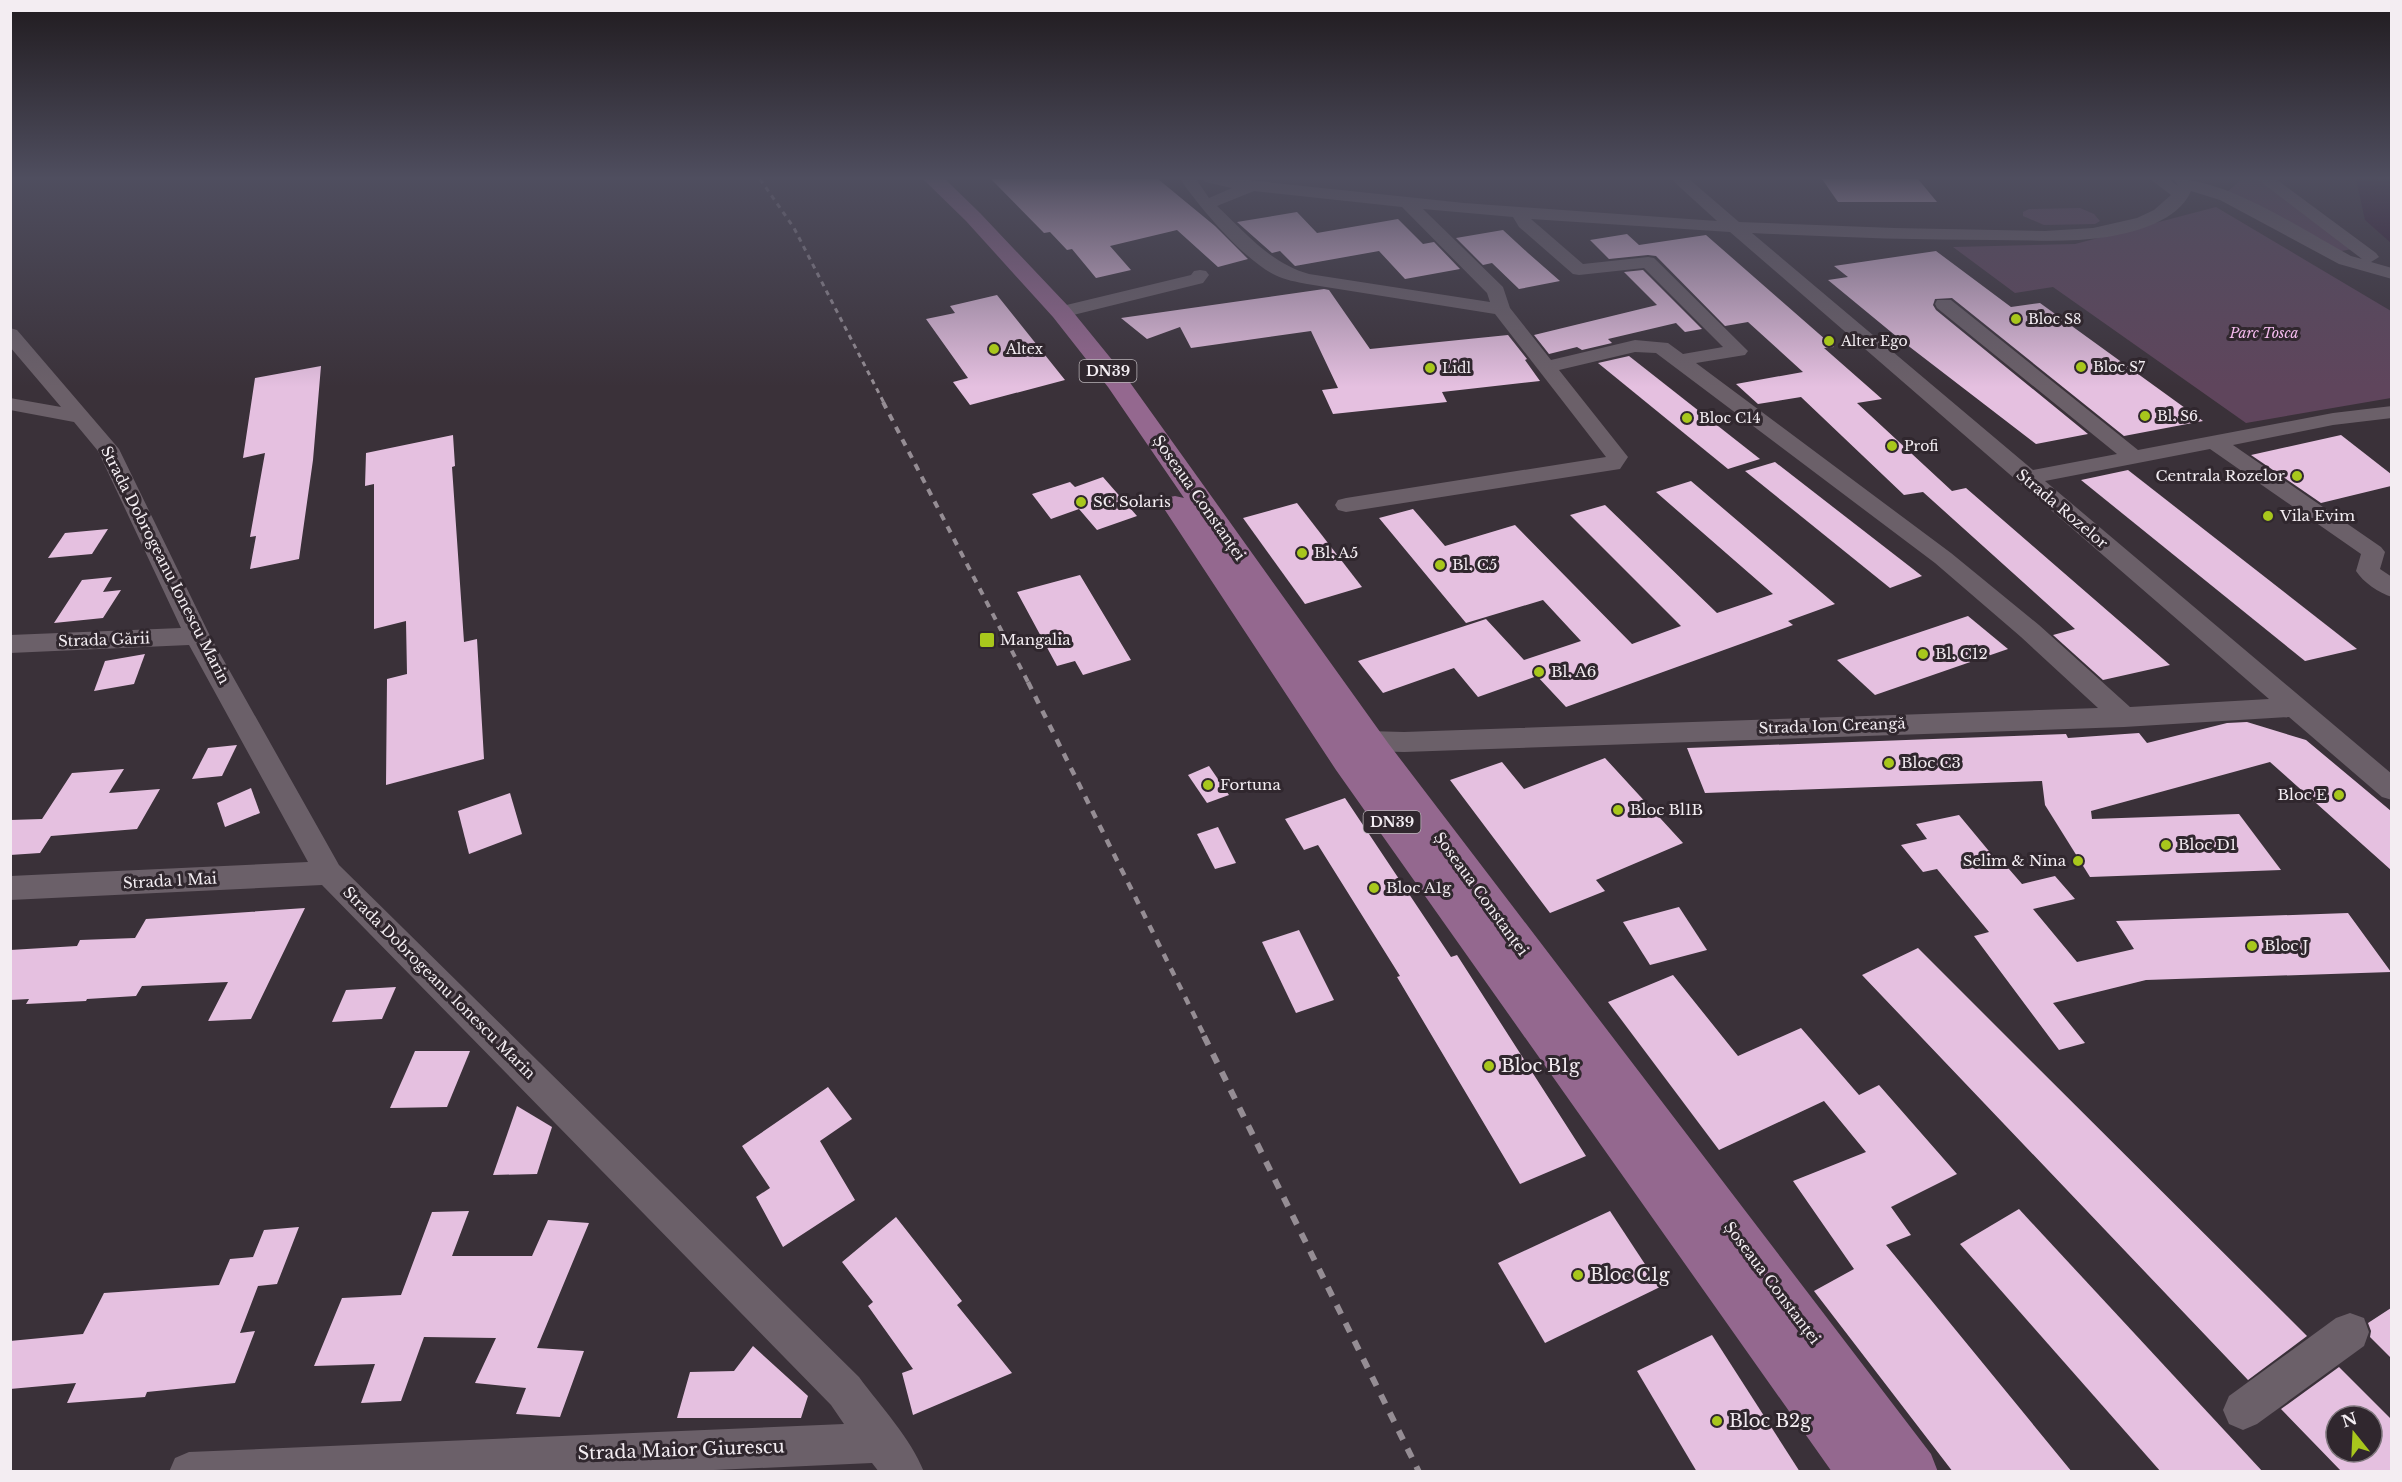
<svg xmlns="http://www.w3.org/2000/svg" width="2402" height="1482" font-family="'Libre Baskerville',serif">
	<style>
		.green { fill: #5f455c }
		.water { fill: #30142e }
		.building { fill: #e5c0e0; fill-rule: evenodd }
		.lines { fill: none; stroke-linecap: round; stroke-linejoin: round }
		.minor { fill: #6b6069; fill-rule: evenodd }
		.major { fill: #94688f; fill-rule: evenodd }
		.rail-far3 { stroke: #958d94; stroke-width: 3; stroke-dasharray: 5 5; stroke-linecap: butt }
		.rail-far2 { stroke: #958d94; stroke-width: 4; stroke-dasharray: 7 7; stroke-linecap: butt }
		.rail-far1 { stroke: #958d94; stroke-width: 4.5; stroke-dasharray: 8 8; stroke-linecap: butt }
		.rail { stroke: #958d94; stroke-width: 6; stroke-dasharray: 10 10; stroke-linecap: butt }
		.poi-dot { fill: #a8c71c; stroke: #30272e; stroke-width: 2 }
		.labels { text-anchor: middle; stroke-width: 6; stroke-linejoin: round; paint-order: stroke }
		.far-poi-label { font-size: 14px; fill: #f3edf2; stroke: #30272e; text-anchor: start }
		.far-park-label { font-size: 14px; font-style: italic; fill: #f4bbed; stroke: #30272e }
		.shield { fill: #30272e; stroke: #b8b2b7; stroke-width: 1.5 }
		.shield-label { font-size: 14px; font-weight: bold; fill: #f3edf2 }
		.poi-label { font-size: 15px; fill: #f3edf2; stroke: #30272e; text-anchor: start }
		.street-label { font-size: 15px; fill: #f3edf2; stroke: #30272e }
		.near-poi-label { font-size: 18px; fill: #f3edf2; stroke: #30272e; text-anchor: start }
		.near-street-label { font-size: 18px; fill: #f3edf2; stroke: #30272e }
	</style>
	<rect width="100%" height="100%" fill="#3a3139"/>
	<g class="green">
		<path d="M2242 179H2259L2353 249 2335 252 2227 192Z"/>
		<path d="M2216 207 2391 311V398L2246 423 2053 287 2015 293 1953 247 2075 244Z"/>
		<path d="M2080 208 2094 214 2100 221 2095 224 2044 225 2023 216V212L2029 209Z"/>
	</g>
	<path class="water" d="M2356 179H2391V243L2365 220Z"/>
	<g class="building">
		<path d="M991 179H1158L1215 226 1248 259 1218 267 1177 230 1110 246 1131 270 1096 278 1072 249 1067 250 1050 232 1044 233Z"/>
		<path d="M1822 179H1918L1937 202H1838Z"/>
		<path d="M1297 212 1317 233 1398 219 1423 244 1434 242 1460 269 1405 279 1379 251 1295 266 1280 251 1272 253 1237 222Z"/>
		<path d="M1503 230 1528 253 1560 281 1519 289 1492 263 1483 265 1456 238Z"/>
		<path d="M1627 234 1639 245 1706 235 1834 347 1824 348 1882 399 1857 403 1952 491 1966 488 2170 665 2103 680 2053 635 2075 629 1923 492 1904 495 1801 397 1758 404 1736 384 1803 372 1748 322 1725 326 1656 256 1648 255 1609 259 1590 240Z"/>
		<path d="M1936 251 2011 307 2040 303 2203 421 2124 436 1952 298 1935 299 1933 305 1936 310 2088 434 2036 444 1902 341 1828 280 1848 277 1834 266Z"/>
		<path d="M1643 270 1702 329 1685 332 1676 323 1608 339 1612 343 1582 350 1577 347 1549 354 1534 335 1657 305 1624 272Z"/>
		<path d="M1324 289 1329 290 1370 349 1508 335 1527 359 1525 360 1540 381 1442 392 1447 402 1333 414 1322 390 1338 388 1311 331 1191 348 1180 327 1147 339 1121 318Z"/>
		<path d="M997 295 1065 380 970 405 953 382 968 378 926 319 955 313 950 306Z"/>
		<path d="M1629 356 1760 459 1728 469 1598 363Z"/>
		<path d="M321 366 313 460 299 559 250 569 256 536 250 537 265 453 243 458 255 378Z"/>
		<path d="M453 435 455 466 452 467 464 642 477 639 484 759 386 785 387 679 407 674 406 621 374 629V484L365 486 366 453Z"/>
		<path d="M2341 435 2391 474V486L2321 503 2251 455Z"/>
		<path d="M1775 462 1922 576 1890 588 1745 471Z"/>
		<path d="M2128 470 2357 649 2305 661 2081 480Z"/>
		<path d="M1103 477 1137 516 1097 530 1079 509 1051 519 1032 494 1070 482 1075 487Z"/>
		<path d="M1691 481 1835 604 1788 621 1793 625 1566 707 1537 676 1478 697 1454 668 1383 693 1358 661 1486 619 1524 660 1581 641 1543 600 1466 623 1379 518 1413 509 1445 546 1515 525 1632 644 1681 626 1570 515 1605 505 1717 613 1773 594 1656 492Z"/>
		<path d="M1297 503 1362 587 1305 604 1243 518Z"/>
		<path d="M108 529 92 554 48 558 65 533Z"/>
		<path d="M1080 575 1131 660 1083 675 1075 661 1057 666 1017 592Z"/>
		<path d="M112 577 103 592 121 590 103 618 54 623 82 580Z"/>
		<path d="M1968 616 2008 649 1875 695 1837 660Z"/>
		<path d="M145 654 134 684 94 691 105 661Z"/>
		<path d="M2247 722 2306 740 2391 811V870L2270 762 2091 811 2092 819 2239 814 2281 870 2090 877 2045 805 2042 781 1705 793 1687 748 2066 734 2068 738 2139 733 2147 743 2227 723Z"/>
		<path d="M237 745 222 776 192 779 208 748Z"/>
		<path d="M1605 758 1683 843 1596 880 1605 891 1550 913 1450 780 1502 762 1524 789Z"/>
		<path d="M1209 766 1229 795 1207 803 1188 775Z"/>
		<path d="M124 769 109 793 160 789 137 829 51 836 40 853 10 855V820L42 819 72 773Z"/>
		<path d="M251 788 260 813 225 827 217 803Z"/>
		<path d="M510 793 522 834 469 854 458 811Z"/>
		<path d="M1345 798 1451 957 1457 955 1586 1156 1520 1184 1397 977 1400 976 1318 845 1304 850 1285 819Z"/>
		<path d="M1959 815 1998 862 2002 861 2022 884 2055 876 2075 899 2033 909 2077 962 2134 949 2116 921 2348 913 2391 972 2146 980 2053 1003 2085 1043 2059 1050 1974 936 1989 932 1937 869 1923 872 1901 845 1927 839 1916 824Z"/>
		<path d="M1218 827 1236 863 1215 869 1197 834Z"/>
		<path d="M1679 907 1707 950 1650 965 1623 922Z"/>
		<path d="M305 908 251 1019 208 1021 228 982 142 986 136 996 87 999 86 1001 26 1004 29 999 10 1000V950L77 946 80 940 135 938 146 919Z"/>
		<path d="M1299 930 1334 1000 1296 1013 1262 942Z"/>
		<path d="M1918 948 2014 1044 2307 1336 2248 1380 1862 975Z"/>
		<path d="M1673 975 1738 1056 1801 1028 1859 1095 1879 1085 1957 1174 1891 1207 1911 1235 1886 1245 2072 1472H1953L1814 1291 1854 1269 1793 1181 1866 1152 1824 1101 1719 1150 1608 1002Z"/>
		<path d="M396 987 382 1019 332 1022 346 990Z"/>
		<path d="M415 1051H470L447 1107 390 1108Z"/>
		<path d="M828 1087 852 1119 820 1141 855 1200 783 1247 756 1197 770 1188 742 1146Z"/>
		<path d="M517 1106 552 1127 537 1174 493 1175Z"/>
		<path d="M2019 1209 2263 1472H2161L1960 1244Z"/>
		<path d="M469 1211 452 1256H532L548 1220 589 1223 537 1348 584 1351 560 1417 516 1414 526 1388 475 1383 496 1338 424 1337 401 1401 361 1403 375 1364 314 1366 342 1298 401 1295 432 1212Z"/>
		<path d="M1610 1211 1660 1287 1545 1343 1498 1263Z"/>
		<path d="M896 1217 962 1301 957 1305 1012 1373 913 1415 902 1373 913 1369 868 1306 873 1302 842 1262Z"/>
		<path d="M299 1227 277 1284 258 1286 240 1333 255 1331 235 1383 147 1392 145 1397 67 1403 76 1383 10 1389V1341L83 1334 104 1293 219 1285 230 1259 253 1257 264 1230Z"/>
		<path d="M2391 1308V1358L2370 1337 2371 1331 2368 1323Z"/>
		<path d="M1712 1335 1800 1472H1697L1637 1371Z"/>
		<path d="M753 1346 808 1396 801 1418H677L690 1372 734 1371Z"/>
		<path d="M2339 1367 2391 1419V1472H2342L2281 1409ZM2336 1416H2372V1452H2336Z"/>
	</g>
	<g class="lines">
		<g class="minor">
			<path d="M1180 179H1196L1209 198 1232 188 1205 182 1203 179H1238L1464 203 1717 221 1671 179H1689L1739 222 1894 228 2045 231 2093 228 2137 218 2154 210 2171 195 2150 179H2169L2178 186 2174 179C2228 179 2303 230 2351 256L2362 259 2257 179H2276L2376 253 2379 257 2371 262 2392 268V279L2339 264 2220 200 2191 191C2178 221 2136 232 2107 237 2069 243 2031 240 1993 240 1913 240 1833 237 1752 233L2033 470 2117 454 1937 308 1935 304 1937 300H1951L2138 450 2333 413 2392 406V418L2333 425 2233 445 2381 547 2385 552 2380 569 2392 577V597C2379 593 2363 582 2356 571L2361 554 2210 449 2045 481 2392 774V800L2382 797 2289 717 2124 727 1404 752 1368 751 1358 748 1354 741 1358 734 1368 731 1404 732 2098 708 2021 637 1935 563 1656 353 1635 352 1559 370 1628 457 1620 469 1346 512 1338 510 1335 505 1338 500 1346 498 1606 457 1495 314 1307 284C1297 282 1285 280 1275 275 1244 260 1200 208 1180 179ZM1254 191 1402 207 1487 293 1490 302 1309 274C1270 263 1246 233 1217 206ZM1423 209 1513 217 1519 227 1573 274 1579 275 1644 268 1723 347 1683 354 1668 343 1635 340 1551 360 1510 308 1503 287ZM1531 219 1730 232 2269 699 2130 707 2039 625 1951 553 1696 363 1745 355 1748 351 1654 258 1648 257 1583 264Z"/>
			<path d="M1200 270 1206 271 1209 275 1203 283 1061 318 1054 316 1052 312 1054 308 1191 275 1194 271Z"/>
			<path d="M10 328 17 330 119 449 210 636 339 865 859 1377C881 1407 910 1437 924 1472H879L872 1463 670 1472H169L175 1458 189 1452 844 1424 831 1405 322 885 10 900V876L308 862 189 645 10 653V635L181 628 98 451 74 422 10 410V398L61 407 10 347Z"/>
			<path d="M2350 1313 2364 1318 2369 1332 2364 1346 2257 1424 2243 1430 2229 1424 2223 1410 2229 1396 2336 1318Z"/>
		</g>
		<path class="major" d="M923 179H945L980 213 1069 307 1126 377 1388 743 1931 1454 1938 1472H1832L1336 770 1161 504 1165 498 1175 496 1184 498 1108 387 1053 317 966 221Z"/>
		<path class="rail-far3" d="M760 179 794 228 884 403"/>
		<path class="rail-far2" d="M883 402 1029 684"/>
		<path class="rail-far1" d="M1028 682 1205 1037"/>
		<path class="rail" d="M1204 1036 1419 1472"/>
	</g>
	<linearGradient id="sky" x2="0" y2="1"><stop stop-color="#201b1f"/><stop offset="0.46" stop-color="#4f4e5f"/><stop offset="1" stop-color="#4f4e5f" stop-opacity="0"/></linearGradient>
	<rect width="2402" height="387" fill="url(#sky)"/>
	<g class="poi-dot">
		<circle cx="2016" cy="319" r="6"/>
		<circle cx="1829" cy="341" r="6"/>
		<circle cx="994" cy="349" r="6"/>
		<circle cx="2081" cy="367" r="6"/>
		<circle cx="1430" cy="368" r="6"/>
		<circle cx="2145" cy="416" r="6"/>
		<circle cx="1687" cy="418" r="6"/>
		<circle cx="1892" cy="446" r="6"/>
		<circle cx="2297" cy="476" r="6"/>
		<circle cx="1081" cy="502" r="6"/>
		<circle cx="2268" cy="516" r="6"/>
		<circle cx="1302" cy="553" r="6"/>
		<circle cx="1440" cy="565" r="6"/>
		<rect x="979" y="632" width="16" height="16" rx="3"/>
		<circle cx="1923" cy="654" r="6"/>
		<circle cx="1539" cy="672" r="6"/>
		<circle cx="1889" cy="763" r="6"/>
		<circle cx="1208" cy="785" r="6"/>
		<circle cx="2339" cy="795" r="6"/>
		<circle cx="1618" cy="810" r="6"/>
		<circle cx="2166" cy="845" r="6"/>
		<circle cx="2078" cy="861" r="6"/>
		<circle cx="1374" cy="888" r="6"/>
		<circle cx="2252" cy="946" r="6"/>
		<circle cx="1489" cy="1066" r="6"/>
		<circle cx="1578" cy="1275" r="6"/>
		<circle cx="1717" cy="1421" r="6"/>
	</g>
	<g class="labels">
		<g class="far-poi-label">
			<text x="2028" y="324">Bloc S8</text>
			<text x="1841" y="346">Alter Ego</text>
			<text x="1006" y="354">Altex</text>
			<text x="2093" y="372">Bloc S7</text>
			<text x="1442" y="373">Lidl</text>
			<text x="2157" y="421">Bl. S6</text>
			<text x="1699" y="423">Bloc C14</text>
			<text x="1904" y="451">Profi</text>
		</g>
		<g class="far-park-label">
			<text x="2264" y="338">Parc Tosca</text>
		</g>
		<g class="shield">
			<rect x="1079.5" y="360" width="57" height="22" rx="4.5"/>
			<rect x="1363.5" y="811" width="57" height="22" rx="4.5"/>
		</g>
		<g class="shield-label">
			<text x="1108" y="376">DN39</text>
			<text x="1392" y="827">DN39</text>
		</g>
		<g class="poi-label">
			<text x="2285" y="481" text-anchor="end">Centrala Rozelor</text>
			<text x="1093" y="507">SC Solaris</text>
			<text x="2280" y="521">Vila Evim</text>
			<text x="1314" y="558">Bl. A5</text>
			<text x="1452" y="570">Bl. C5</text>
			<text x="1000" y="645">Mangalia</text>
			<text x="1935" y="659">Bl. C12</text>
			<text x="1551" y="677">Bl. A6</text>
			<text x="1901" y="768">Bloc C3</text>
			<text x="1220" y="790">Fortuna</text>
			<text x="2327" y="800" text-anchor="end">Bloc E</text>
			<text x="1630" y="815">Bloc Bl1B</text>
			<text x="2178" y="850">Bloc D1</text>
			<text x="2066" y="866" text-anchor="end">Selim &amp; Nina</text>
			<text x="1386" y="893">Bloc A1g</text>
			<text x="2264" y="951">Bloc J</text>
		</g>
		<g class="street-label">
			<text transform="translate(1199 498) rotate(55)" y="5">Șoseaua Constanței</text>
			<text transform="translate(2062 509) rotate(40)" y="5">Strada Rozelor</text>
			<text transform="translate(165 565) rotate(63)" y="5">Strada Dobrogeanu Ionescu Marin</text>
			<text transform="translate(104 640) rotate(-2)" y="5">Strada Gării</text>
			<text transform="translate(1832 726) rotate(-2)" y="5">Strada Ion Creangă</text>
			<text transform="translate(170 881) rotate(-3)" y="5">Strada 1 Mai</text>
			<text transform="translate(1481 894) rotate(54)" y="5">Șoseaua Constanței</text>
			<text transform="translate(439 983) rotate(45)" y="5">Strada Dobrogeanu Ionescu Marin</text>
			<text transform="translate(1772 1283) rotate(53)" y="5">Șoseaua Constanței</text>
		</g>
		<g class="near-poi-label">
			<text x="1501" y="1072">Bloc B1g</text>
			<text x="1590" y="1281">Bloc C1g</text>
			<text x="1729" y="1427">Bloc B2g</text>
		</g>
		<g class="near-street-label">
			<text transform="translate(681 1450) rotate(-2)" y="6">Strada Maior Giurescu</text>
		</g>
	</g>
	<rect width="2402" height="1482" fill="none" stroke="#f3edf2" stroke-width="24"/>
	<g transform="translate(2354 1434) rotate(342)"><circle r="28" fill="#30272e" stroke="#7e767c" stroke-width="1.5"/>
	<path d="M0-4.5L10 22L0 15L-10 22Z" fill="#a8c71c"/>
	<text y="-9" font-size="16" font-weight="bold" text-anchor="middle" fill="#f3edf2">N</text>
	</g>
</svg>
